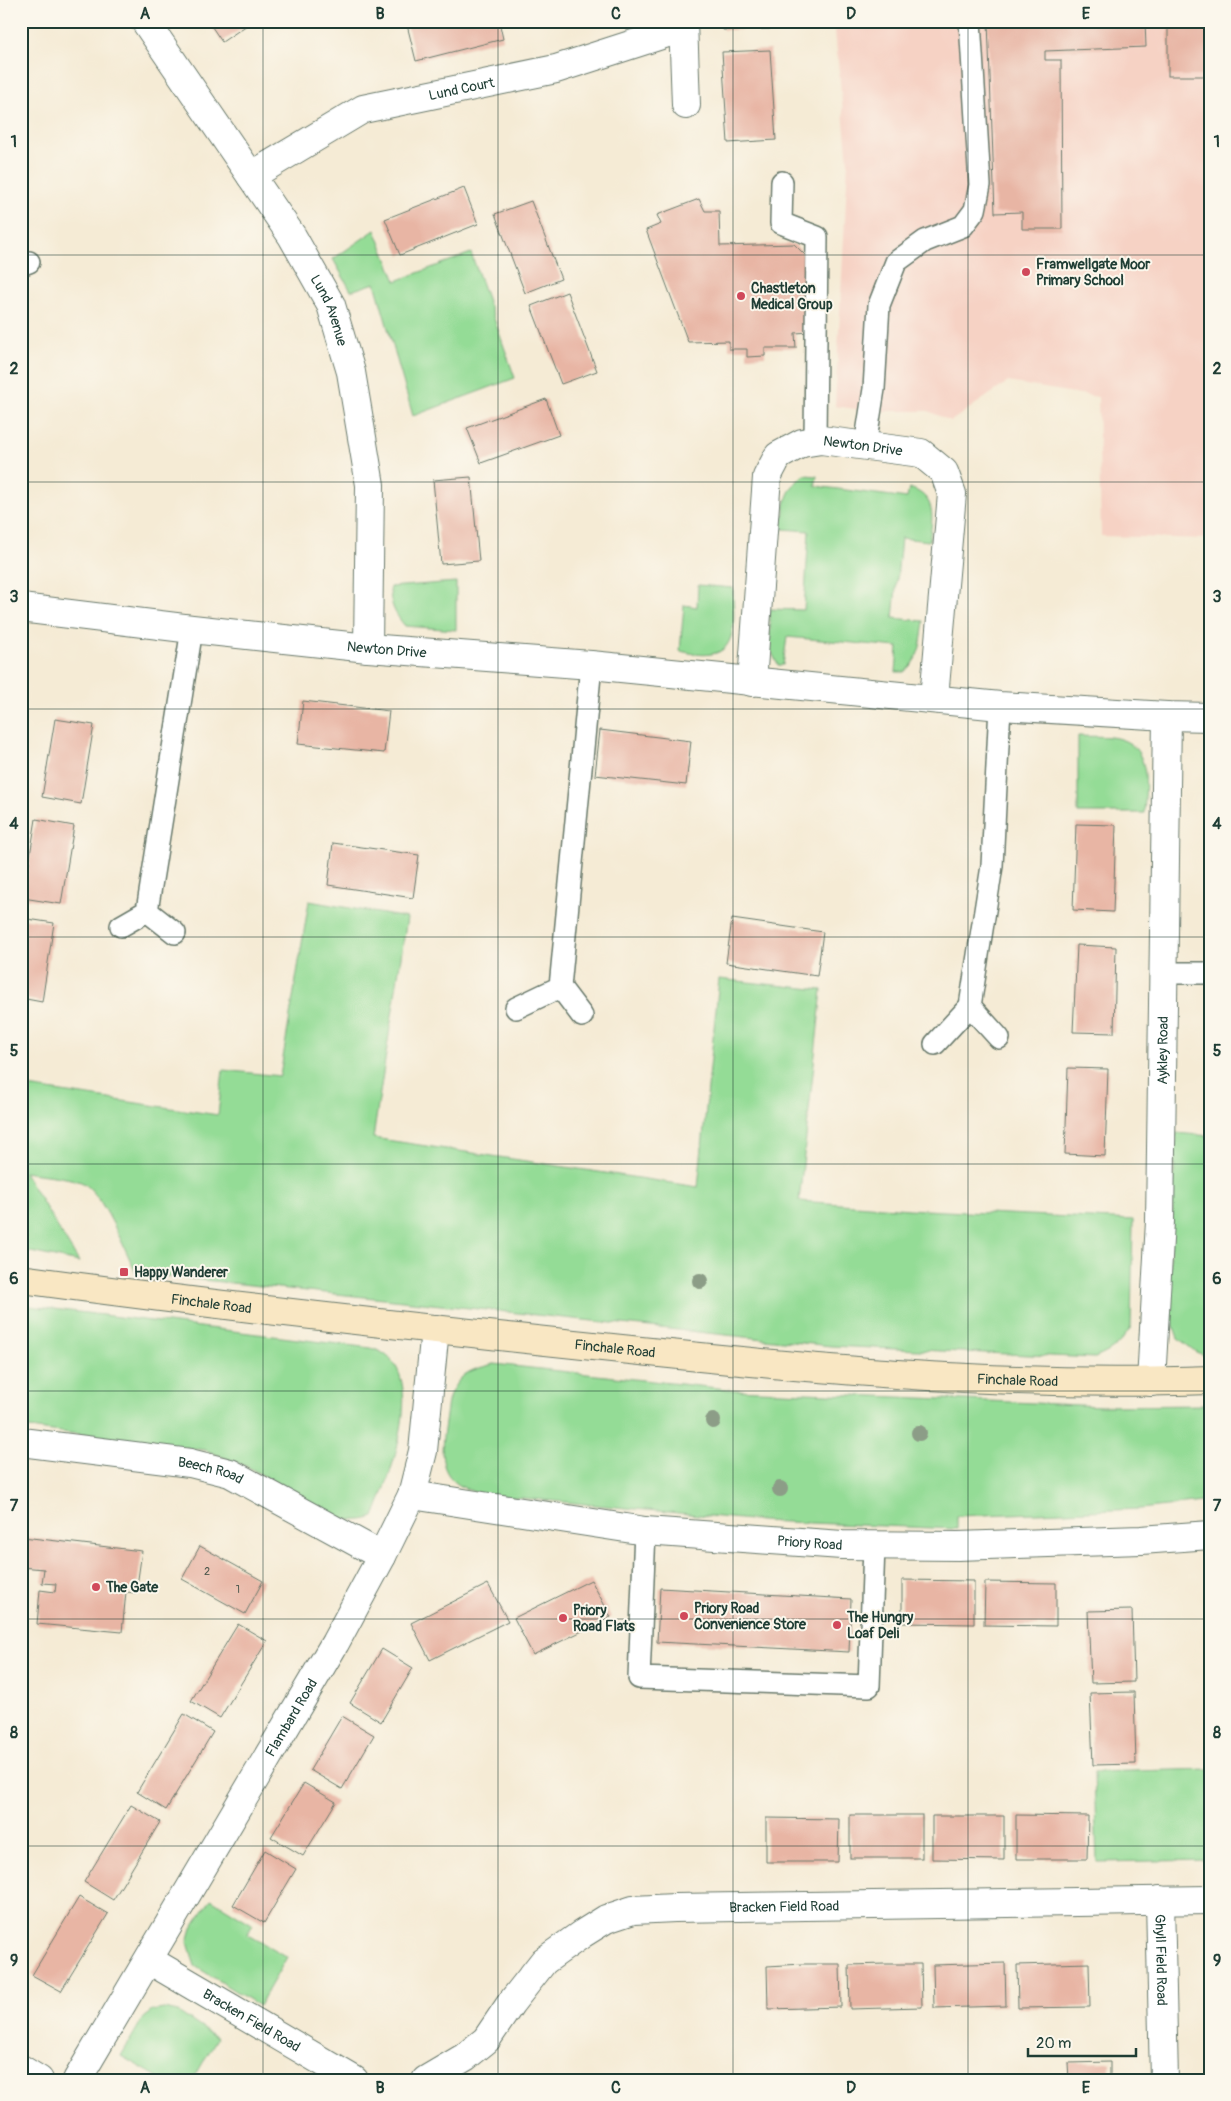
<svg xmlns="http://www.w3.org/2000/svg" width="1231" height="2101" font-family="Pangolin,sans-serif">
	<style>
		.built { fill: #f6d2c4 }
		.green { fill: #94dc96; stroke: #5a8c65 }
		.building { fill: #e8b5a4 }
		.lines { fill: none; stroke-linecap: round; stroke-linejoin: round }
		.lane-casing { stroke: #6a7a6c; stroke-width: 24 }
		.street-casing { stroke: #6a7a6c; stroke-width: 30 }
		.secondary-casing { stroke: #6a7a6c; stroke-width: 30 }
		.lane { stroke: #fff; stroke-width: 21 }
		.street { stroke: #fff; stroke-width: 28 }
		.secondary { stroke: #f9e7c3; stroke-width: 28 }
		.tree { fill: #8c9d87 }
		.grid { fill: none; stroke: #1f3d34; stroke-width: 1; stroke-opacity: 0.55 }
		.poi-dot { fill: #d1495b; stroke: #fbf7ec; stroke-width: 2 }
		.labels { text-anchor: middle; stroke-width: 4; stroke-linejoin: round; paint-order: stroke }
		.number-label { font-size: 11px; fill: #515b50 }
		.street-label { font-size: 14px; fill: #1f3d34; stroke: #fbf7ec }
		.poi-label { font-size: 14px; font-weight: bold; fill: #1f3d34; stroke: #fbf7ec; text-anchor: start }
		.neatline { fill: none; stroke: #1f3d34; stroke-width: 2 }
		.grid-label { font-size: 16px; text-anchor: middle; font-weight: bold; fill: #1f3d34 }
	</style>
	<rect width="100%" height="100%" fill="#fbf7ec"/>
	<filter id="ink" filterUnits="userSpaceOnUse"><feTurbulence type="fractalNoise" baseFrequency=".02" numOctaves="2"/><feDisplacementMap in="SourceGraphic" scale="10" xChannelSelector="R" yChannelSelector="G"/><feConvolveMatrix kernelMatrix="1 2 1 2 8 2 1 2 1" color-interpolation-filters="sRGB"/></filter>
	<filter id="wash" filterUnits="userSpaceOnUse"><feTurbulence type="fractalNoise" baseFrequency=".0096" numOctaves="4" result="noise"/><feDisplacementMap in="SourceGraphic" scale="20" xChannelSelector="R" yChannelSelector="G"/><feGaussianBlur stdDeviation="1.12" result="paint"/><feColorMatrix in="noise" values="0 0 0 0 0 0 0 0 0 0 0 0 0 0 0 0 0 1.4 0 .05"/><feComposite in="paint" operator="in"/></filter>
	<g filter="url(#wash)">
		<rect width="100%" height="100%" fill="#f5ebd5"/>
		<path class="built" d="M834 21H1210V539L1101 536 1098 397 1008 382 951 421 928 411H870L835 406 848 162Z"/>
		<g class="green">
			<path d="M375 230 396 281 471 253 515 378 413 416 375 283 351 291 333 259Z"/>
			<path d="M805 475 817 476 815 486 907 498 909 488C937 496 933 518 929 541L901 538 893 618 924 621C921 642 921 658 904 672H896L898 647 787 637 783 665H778L770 649V609L804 610 809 531 782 529C784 506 785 488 805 475Z"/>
			<path d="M456 582V630L405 626C394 613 390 604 390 587Z"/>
			<path d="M698 585 733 588C733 610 740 651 711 654 701 656 690 653 680 651L684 605 697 607Z"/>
			<path d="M1078 736C1091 737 1108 735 1120 739 1151 748 1146 787 1144 813H1078Z"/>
			<path d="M309 901 407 918 373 1138 698 1187 719 979 822 990 799 1201 923 1210 1133 1220 1131 1327C1120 1344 1114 1350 1095 1358L831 1346 136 1273C127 1254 101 1189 81 1182 64 1176 42 1175 24 1172L79 1262 21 1250V1086L218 1115 223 1070 280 1076Z"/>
			<path d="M1176 1133 1210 1136V1357L1196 1352 1178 1338 1168 1310Z"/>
			<path d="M21 1305 371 1348C434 1365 389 1478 374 1517 359 1522 349 1521 334 1516L248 1467 205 1450 21 1427Z"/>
			<path d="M494 1364 736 1390 1102 1406 1210 1405V1501L1140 1509 957 1516V1529L761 1521 481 1494C439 1483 439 1460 445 1423 448 1402 447 1393 462 1377 470 1369 484 1367 494 1364Z"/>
			<path d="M1210 1769V1860L1097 1862 1094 1772Z"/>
			<path d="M211 1899 252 1924 247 1934 287 1957 259 2006 195 1966 188 1942 192 1928Z"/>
			<path d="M164 2009 178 2012 217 2038 193 2080H163L121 2056 143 2018 152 2011Z"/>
		</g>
		<g id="blocks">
			<g class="building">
				<path d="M208 21H253L222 42Z"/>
				<path d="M406 21H499L503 39 416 61Z"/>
				<path d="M723 21H770V29L723 30Z"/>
				<path d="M988 21H1145L1146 47 1045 51V60H1061L1062 229H1022V212L995 213Z"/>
				<rect x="1168" y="21" width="42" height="55"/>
				<path d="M770 50 776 140 728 143 722 52Z"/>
				<path d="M464 188 478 224 400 255 385 219Z"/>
				<path d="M699 199 705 211H719L720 246 794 244 810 260 811 332 795 333 796 348H765V356L747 357V349H729V341L688 342 646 230 661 224 657 215Z"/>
				<path d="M531 201 561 279 525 293 495 214Z"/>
				<path d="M567 292 597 371 561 384 531 306Z"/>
				<path d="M546 399 559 435 481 463 467 428Z"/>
				<path d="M471 477 479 561 441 564 433 480Z"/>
				<path d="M303 701 389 711 384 753 298 744Z"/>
				<path d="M55 719 94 725 81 804 42 797Z"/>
				<path d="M600 730 691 741 686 785 595 775Z"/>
				<path d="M36 819 74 826 61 904 23 898Z"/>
				<path d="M1076 824 1116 825 1113 912 1073 910Z"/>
				<path d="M333 843 419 855 413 898 328 885Z"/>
				<path d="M21 918 54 923 42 1002 21 998Z"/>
				<path d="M732 919 823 932 817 976 726 963Z"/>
				<path d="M1077 945 1116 947 1114 1033 1073 1032Z"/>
				<path d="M1068 1068 1108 1069 1105 1156 1065 1154Z"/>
				<path d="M23 1537 142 1551 136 1593 126 1592 122 1632 37 1624 40 1590 55 1592 56 1584 42 1583 44 1569 21 1567Z"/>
				<path d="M200 1546 263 1581 245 1614 182 1579Z"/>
				<path d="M591 1580 611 1617 533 1655 514 1618Z"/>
				<path d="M902 1580 974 1581V1624L902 1623Z"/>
				<path d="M985 1582 1056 1583V1626L984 1625Z"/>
				<path d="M488 1584 508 1621 430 1660 411 1623Z"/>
				<path d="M660 1588 851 1599 849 1652 657 1642Z"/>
				<path d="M1132 1610 1134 1682 1091 1683 1088 1611Z"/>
				<path d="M238 1624 267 1641 220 1718 191 1701Z"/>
				<path d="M382 1649 413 1668 381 1722 350 1703Z"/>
				<path d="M1134 1692 1136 1764 1093 1765 1090 1693Z"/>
				<path d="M184 1714 213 1732 166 1810 137 1792Z"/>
				<path d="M342 1716 374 1735 342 1789 310 1770Z"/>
				<path d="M304 1783 336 1802 303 1856 271 1837Z"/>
				<path d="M131 1805 160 1822 113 1900 84 1882Z"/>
				<rect x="850" y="1815" width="72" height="43"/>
				<path d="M1016 1815 1088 1816 1087 1859H1016Z"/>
				<path d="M932 1816H1004V1860L932 1859Z"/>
				<path d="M766 1818 839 1819 838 1862H766Z"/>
				<path d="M265 1850 296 1869 264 1923 233 1905Z"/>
				<path d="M79 1897 108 1914 61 1991 32 1975Z"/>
				<path d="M1005 1963 1006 2006 934 2008 933 1965Z"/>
				<path d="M1089 1963 1090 2007 1018 2008 1017 1965Z"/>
				<path d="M803 1964H840L841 2007 768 2009 767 1966Z"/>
				<path d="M885 1964H921L922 2007 850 2009 849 1965Z"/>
				<path d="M1110 2062V2080H1069L1068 2063Z"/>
			</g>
		</g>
	</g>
	<g filter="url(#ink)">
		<use href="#blocks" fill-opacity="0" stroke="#6a7a6c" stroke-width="1"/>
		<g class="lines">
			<defs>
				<g id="lane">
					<path d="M782 182 781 223 817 237 815 441"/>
					<path d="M21 265 29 262"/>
					<path d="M865 446 874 389 879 305 896 262 925 241 963 226 975 210 980 185 970 21"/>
					<path d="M147 911 175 933"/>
					<path d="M121 926 147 911 192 629"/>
					<path d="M1163 973H1210"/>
					<path d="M560 987 582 1016"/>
					<path d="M970 1006 999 1038"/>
					<path d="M516 1008 560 987 591 665"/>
					<path d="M935 1044 970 1006 992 866 1000 706"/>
					<path d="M645 1531 639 1678 869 1686 874 1546"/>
				</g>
				<g id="street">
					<path id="s1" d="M145 21 292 236 331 305 351 372 370 485 368 648"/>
					<path d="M683 21 686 105"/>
					<path id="s2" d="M251 176 363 109 556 69 683 28"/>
					<path id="s3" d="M21 608 192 629 368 648 591 665 1000 706 1167 716 1210 717"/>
					<path id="s4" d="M752 682 767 477 778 456 802 443 821 440 921 453 944 472 952 494 934 698"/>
					<path id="s5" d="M1151 1382 1160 1221 1167 716"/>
					<path id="s6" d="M21 1442 190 1463 230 1473 382 1556"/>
					<path id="s7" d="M412 1495 645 1531 842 1545 958 1546 1141 1540 1210 1535"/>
					<path id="s8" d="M1160 1900 1164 2080"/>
					<path id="s9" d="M149 1960 354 2080"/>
					<path d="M21 2069 39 2080"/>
					<path id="s10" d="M77 2080 335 1643 382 1556 412 1495 423 1451 435 1329"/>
					<path id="s11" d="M426 2080 465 2057 486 2040 511 2003 544 1961 582 1934 606 1919 633 1910 675 1908 1210 1900"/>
				</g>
				<g id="secondary">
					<path id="s12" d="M21 1279C211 1305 402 1326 593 1346 799 1368 1002 1388 1210 1380"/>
				</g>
			</defs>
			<use href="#lane" class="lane-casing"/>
			<use href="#street" class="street-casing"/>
			<use href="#secondary" class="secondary-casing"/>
			<use href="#lane" class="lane"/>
			<use href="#street" class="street"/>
			<use href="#secondary" class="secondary"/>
		</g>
		<g class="tree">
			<circle cx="700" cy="1281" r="8"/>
			<circle cx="713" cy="1421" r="8"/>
			<circle cx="919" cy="1433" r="8"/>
			<circle cx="780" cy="1489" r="8"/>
		</g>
	</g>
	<path class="grid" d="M263 21V2080M498 21V2080M733 21V2080M968 21V2080M21 255H1210M21 482H1210M21 709H1210M21 937H1210M21 1164H1210M21 1391H1210M21 1619H1210M21 1846H1210"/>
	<g class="poi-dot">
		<circle cx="1026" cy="272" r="5"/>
		<circle cx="741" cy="296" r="5"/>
		<rect x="119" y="1267" width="10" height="10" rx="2.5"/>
		<circle cx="96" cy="1587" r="5"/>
		<circle cx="684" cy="1616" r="5"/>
		<circle cx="563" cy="1618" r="5"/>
		<circle cx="837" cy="1625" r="5"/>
	</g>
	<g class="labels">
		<g class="number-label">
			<text x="207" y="1575">2</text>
			<text x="238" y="1593">1</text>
		</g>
		<g class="street-label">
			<text dy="5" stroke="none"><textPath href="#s2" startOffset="231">Lund Court</textPath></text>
			<text dy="5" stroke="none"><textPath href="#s1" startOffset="344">Lund Avenue</textPath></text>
			<text dy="5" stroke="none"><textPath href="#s4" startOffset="318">Newton Drive</textPath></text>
			<text dy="5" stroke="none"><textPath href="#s3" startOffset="368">Newton Drive</textPath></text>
			<text dy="5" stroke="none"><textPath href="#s5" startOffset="332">Aykley Road</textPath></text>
			<text dy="5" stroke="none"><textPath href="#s12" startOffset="192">Finchale Road</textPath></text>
			<text dy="5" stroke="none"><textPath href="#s12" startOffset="598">Finchale Road</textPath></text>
			<text dy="5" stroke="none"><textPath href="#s12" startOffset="1002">Finchale Road</textPath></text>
			<text dy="5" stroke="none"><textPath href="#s6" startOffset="192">Beech Road</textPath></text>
			<text dy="5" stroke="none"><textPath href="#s7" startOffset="401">Priory Road</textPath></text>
			<text dy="5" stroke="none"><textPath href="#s10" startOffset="421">Flambard Road</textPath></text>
			<text dy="5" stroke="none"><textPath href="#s11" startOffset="425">Bracken Field Road</textPath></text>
			<text dy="5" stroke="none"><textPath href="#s8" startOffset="60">Ghyll Field Road</textPath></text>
			<text dy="5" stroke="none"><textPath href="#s9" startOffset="119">Bracken Field Road</textPath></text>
		</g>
		<g class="poi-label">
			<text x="1036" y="269">Framwellgate Moor<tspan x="1036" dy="16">Primary School</tspan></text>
			<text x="751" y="293">Chastleton<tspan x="751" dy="16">Medical Group</tspan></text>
			<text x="134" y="1277">Happy Wanderer</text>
			<text x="106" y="1592">The Gate</text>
			<text x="694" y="1613">Priory Road<tspan x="694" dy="16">Convenience Store</tspan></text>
			<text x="573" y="1615">Priory<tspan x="573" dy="16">Road Flats</tspan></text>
			<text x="847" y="1622">The Hungry<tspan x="847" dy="16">Loaf Deli</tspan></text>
		</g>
	</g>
	<rect width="1231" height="2101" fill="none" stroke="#fbf7ec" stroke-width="55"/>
	<path d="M1028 2048v8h108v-8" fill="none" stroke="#1f3d34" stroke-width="2.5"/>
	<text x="1036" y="2048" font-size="15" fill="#1f3d34" stroke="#fbf7ec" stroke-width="4" paint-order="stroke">20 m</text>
	<rect x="28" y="28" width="1176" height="2046" class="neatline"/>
	<g class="grid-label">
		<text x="145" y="19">A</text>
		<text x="380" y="19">B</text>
		<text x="616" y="19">C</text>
		<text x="851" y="19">D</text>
		<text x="1086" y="19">E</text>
		<text x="14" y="147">1</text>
		<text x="1217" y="147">1</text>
		<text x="14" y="374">2</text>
		<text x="1217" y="374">2</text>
		<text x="14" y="602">3</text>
		<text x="1217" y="602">3</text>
		<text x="14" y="829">4</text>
		<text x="1217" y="829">4</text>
		<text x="14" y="1056">5</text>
		<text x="1217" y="1056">5</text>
		<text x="14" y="1284">6</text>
		<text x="1217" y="1284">6</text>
		<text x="14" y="1511">7</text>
		<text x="1217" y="1511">7</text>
		<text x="14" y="1738">8</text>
		<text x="1217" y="1738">8</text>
		<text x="14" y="1966">9</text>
		<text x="1217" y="1966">9</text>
		<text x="145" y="2093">A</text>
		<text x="380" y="2093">B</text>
		<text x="616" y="2093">C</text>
		<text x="851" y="2093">D</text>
		<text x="1086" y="2093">E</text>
	</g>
</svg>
